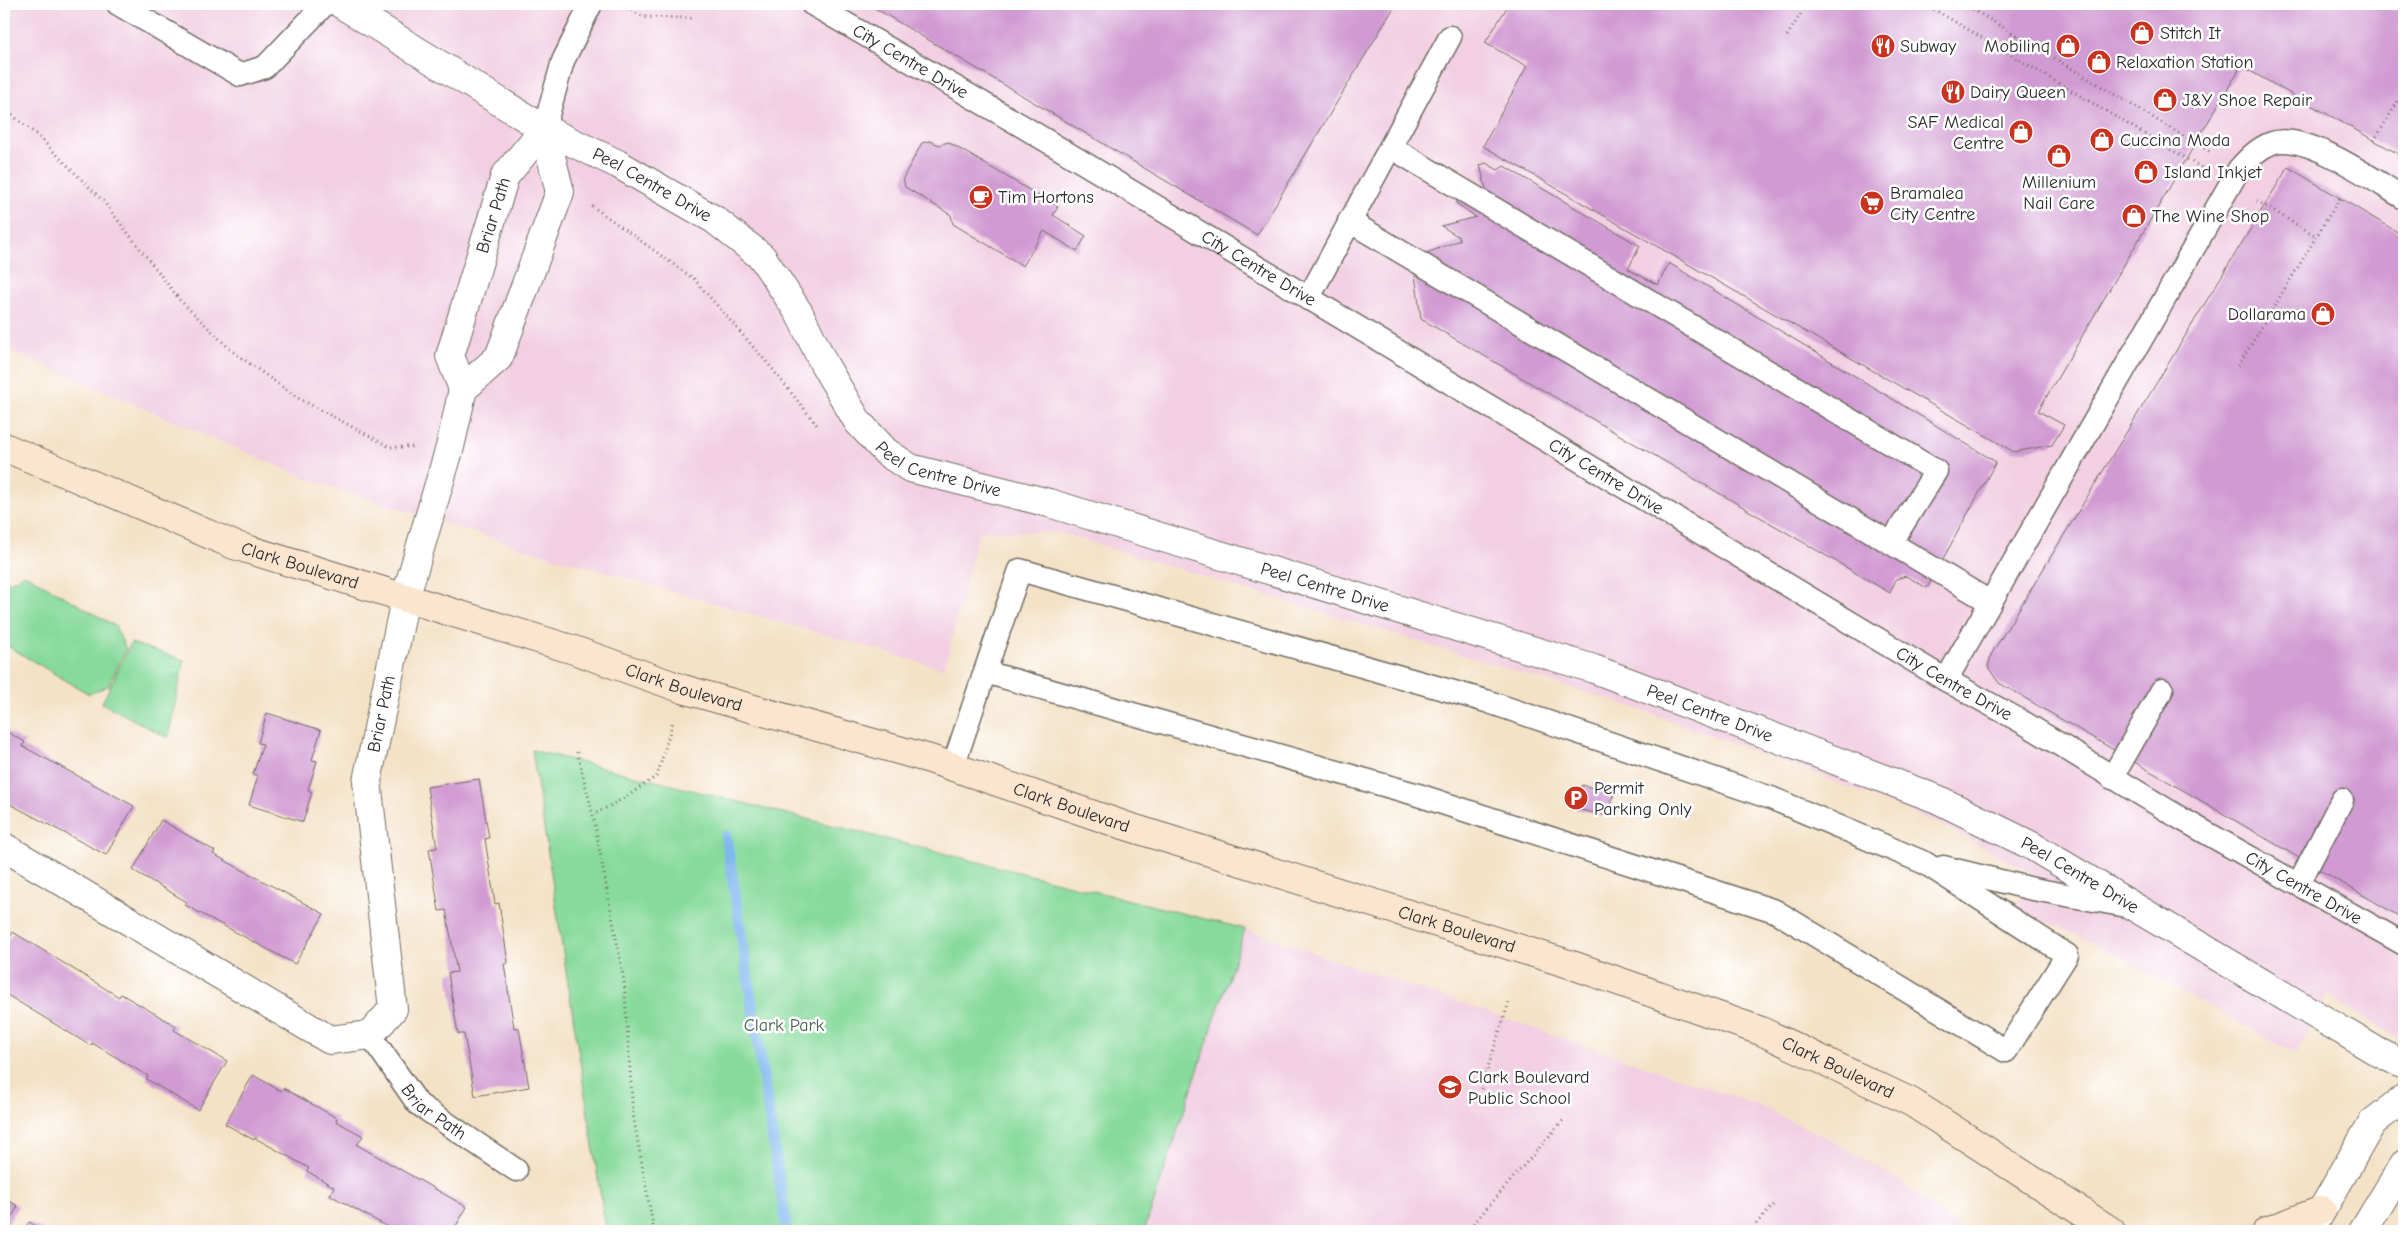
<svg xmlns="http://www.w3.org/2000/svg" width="2408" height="1235" font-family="'Comic Neue',sans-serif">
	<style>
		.built { fill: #f2cfe2 }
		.green { fill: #87da9b; stroke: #598263 }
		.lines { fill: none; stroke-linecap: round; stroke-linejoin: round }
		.stream { stroke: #7fb7ef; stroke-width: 11 }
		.building { fill: #d09ad2 }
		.lane-casing { stroke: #716b62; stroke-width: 25 }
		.street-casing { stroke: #716b62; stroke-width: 30 }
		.secondary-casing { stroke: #716b62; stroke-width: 30 }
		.path { stroke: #716b62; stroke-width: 3; stroke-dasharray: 1 4; stroke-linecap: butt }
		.lane { stroke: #fff; stroke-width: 22 }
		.street { stroke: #fff; stroke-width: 28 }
		.secondary { stroke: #fbe5cf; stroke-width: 28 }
		.labels { text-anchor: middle; stroke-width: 5; stroke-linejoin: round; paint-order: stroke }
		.poi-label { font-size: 18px; fill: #2b2b2b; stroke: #fff; text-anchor: start }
		.street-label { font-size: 18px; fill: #2b2b2b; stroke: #fff }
		.park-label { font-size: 18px; fill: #47604d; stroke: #fff }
	</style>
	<rect width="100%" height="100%" fill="#fff"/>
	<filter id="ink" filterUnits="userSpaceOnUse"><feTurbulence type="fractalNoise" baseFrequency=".02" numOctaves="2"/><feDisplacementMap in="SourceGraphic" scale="10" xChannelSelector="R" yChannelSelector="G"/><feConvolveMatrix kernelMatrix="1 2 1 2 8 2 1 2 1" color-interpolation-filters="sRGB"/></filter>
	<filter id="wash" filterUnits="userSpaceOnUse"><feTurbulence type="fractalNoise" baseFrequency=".0096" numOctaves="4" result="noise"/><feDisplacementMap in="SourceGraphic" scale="20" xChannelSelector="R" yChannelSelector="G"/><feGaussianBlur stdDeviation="1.12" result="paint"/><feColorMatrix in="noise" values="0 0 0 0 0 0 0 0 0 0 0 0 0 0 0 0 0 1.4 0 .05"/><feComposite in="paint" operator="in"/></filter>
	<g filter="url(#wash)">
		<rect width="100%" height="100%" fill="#f4e2c7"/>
		<g class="built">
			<path d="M4 4H2404V1042L2327 995 2295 1054 2096 944 2015 908 2035 875 1935 822 1815 774 1627 705 1060 533 979 531 944 669 535 552 310 480 4 348Z"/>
			<path d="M1245 929 1758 1105 1829 1139 1894 1177 1965 1231H1144Z"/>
		</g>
		<g class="green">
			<path d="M25 574 115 626 126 649 108 686 89 694 4 644V588L6 584Z"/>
			<path d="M131 643 184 660 168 738 102 703Z"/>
			<path d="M532 750 1245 929 1144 1231H606Z"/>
		</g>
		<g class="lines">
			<path class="stream" d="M726 836 787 1231"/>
		</g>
		<g id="blocks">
			<g class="building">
				<path d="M868 4H1396L1257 235Z"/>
				<path d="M1509 4H2404V157L2241 66 2038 411 2064 425 2052 445 2014 452 1483 146 1527 66 1485 43Z"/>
				<path d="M930 141 939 145 948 142 1058 207 1053 215 1086 236 1077 251 1044 231 1023 266 953 224 951 215 905 187 903 178 922 143Z"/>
				<path d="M1486 163 1498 170 1504 166 1640 246 1628 269 1658 285 1669 263 1996 462 1927 588 1906 576 1896 579 1890 593 1421 319 1415 275 1427 253 1460 240 1459 237 1441 226 1476 217 1456 203 1468 184 1487 193 1480 165Z"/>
				<path d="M2288 167 2404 236V919L1999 683 1988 667 1991 655Z"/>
				<path d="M267 713 321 730 312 760 317 761 308 790 312 792 303 822 249 805 258 776 253 774 263 744 258 743Z"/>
				<path d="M4 730 25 742 22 746 134 806 106 855 4 801Z"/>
				<path d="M479 779 489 838 485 839 495 904 499 903 508 963 504 964 514 1028H519L529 1087 475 1096 464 1034H458L448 973 457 972 446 910 439 911 429 849 437 848 427 787Z"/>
				<path d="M1582 785 1614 793 1608 816 1576 809Z"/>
				<path d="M161 820 215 851 213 854 324 914 295 964 185 905 187 902 133 870Z"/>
				<path d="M13 932 119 997 121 994 176 1026 174 1030 227 1061 198 1110 146 1079 148 1076 92 1043 91 1046 4 993V947Z"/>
				<path d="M253 1075 281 1091 283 1088 337 1118 336 1121 363 1136 357 1145 467 1207 453 1231H395L330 1195 334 1187 307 1171 309 1168 255 1138 254 1140 225 1124Z"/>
				<path d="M4 1198 18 1206 4 1231Z"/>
				<path d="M29 1222 45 1231H23Z"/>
			</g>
		</g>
	</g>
	<g filter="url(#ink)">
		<use href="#blocks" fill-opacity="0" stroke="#716b62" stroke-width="1"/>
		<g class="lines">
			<defs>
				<g id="lane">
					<path d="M118 4 240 75 265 67 325 4"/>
					<path id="s1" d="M812 4 1022 126 1946 680 2026 724 2180 818 2404 944"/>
					<path d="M544 129 563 61 591 4"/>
					<path d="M1392 148 1936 471 1891 543"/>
					<path d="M1349 221 1990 602"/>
					<path d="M1308 299 1450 37"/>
					<path d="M1946 680 2239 169C2249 158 2258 148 2272 143 2305 131 2375 181 2404 198"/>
					<path d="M953 767C975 701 997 635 1020 570L1486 701 1771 798 1925 863 2067 955 2006 1051 1775 911 1415 794 985 672"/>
					<path d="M2112 778 2162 690"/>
					<path d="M1943 867 2033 889 2127 906"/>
					<path d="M2299 883 2342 800"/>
					<path id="s2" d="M370 1035 418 1104 516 1170"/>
				</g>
				<g id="street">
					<path id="s3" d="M341 4 544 129 618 164 715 220 762 257 799 313 824 364 858 422 886 452 910 468 1049 503 1594 669 1937 799 2032 846 2378 1052 2404 1065"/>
					<path d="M463 389 499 357 560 192 544 129"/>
					<path id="s4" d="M4 847 330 1040 370 1035 393 1009 367 781 405 599 450 447 463 389 450 356 505 176 544 129"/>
					<path d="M2310 1231 2372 1123 2404 1098"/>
					<path d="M2363 1231 2404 1164"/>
				</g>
				<g id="secondary">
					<path id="s5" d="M4 447 234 545 574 650 683 689 930 759 1123 825 1572 965 1761 1031 1911 1102 2111 1231"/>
					<path d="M2267 1231 2322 1210"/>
				</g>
			</defs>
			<use href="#lane" class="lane-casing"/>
			<use href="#street" class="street-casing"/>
			<use href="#secondary" class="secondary-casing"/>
			<g class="path">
				<path d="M1925 4 2202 168"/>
				<path d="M1964 4 2212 153"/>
				<path d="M623 6 644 17 691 18"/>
				<path d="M1787 36 1807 4"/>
				<path d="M4 109 36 134 103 201 180 300 232 351 298 398 390 447H415"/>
				<path d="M2374 141 2404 91"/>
				<path d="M2398 156 2404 146"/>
				<path d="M2257 201 2316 236"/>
				<path d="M592 206 694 279 769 365 817 425"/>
				<path d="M2238 366 2341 196"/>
				<path d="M577 752 593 815"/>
				<path d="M1481 1089 1509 1002"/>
				<path d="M654 1231 633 1115 624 980 593 815 626 797 657 776 673 721"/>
				<path d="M1467 1231 1565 1118"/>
				<path d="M1749 1231 1775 1204"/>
			</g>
			<use href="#lane" class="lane"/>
			<use href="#street" class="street"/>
			<use href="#secondary" class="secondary"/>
		</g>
	</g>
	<defs>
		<symbol id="shop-disc" viewBox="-11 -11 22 22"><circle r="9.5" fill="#c8321e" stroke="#fff"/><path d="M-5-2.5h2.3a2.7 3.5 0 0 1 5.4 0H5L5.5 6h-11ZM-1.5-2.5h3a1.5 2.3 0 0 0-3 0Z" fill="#fff"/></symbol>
		<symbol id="restaurant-disc" viewBox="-11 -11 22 22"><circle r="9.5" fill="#c8321e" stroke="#fff"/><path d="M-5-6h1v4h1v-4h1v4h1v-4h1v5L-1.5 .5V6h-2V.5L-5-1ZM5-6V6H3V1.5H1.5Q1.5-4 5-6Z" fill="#fff"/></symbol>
		<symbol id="cafe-disc" viewBox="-11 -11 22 22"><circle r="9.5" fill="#c8321e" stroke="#fff"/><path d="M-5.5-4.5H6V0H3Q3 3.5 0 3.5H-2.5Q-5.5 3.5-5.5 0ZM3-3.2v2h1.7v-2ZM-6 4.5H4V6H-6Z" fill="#fff"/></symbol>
		<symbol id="supermarket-disc" viewBox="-11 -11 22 22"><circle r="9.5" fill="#c8321e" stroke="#fff"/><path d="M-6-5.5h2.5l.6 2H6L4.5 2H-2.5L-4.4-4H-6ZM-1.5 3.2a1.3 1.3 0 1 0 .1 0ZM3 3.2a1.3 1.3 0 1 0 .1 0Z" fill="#fff"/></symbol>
		<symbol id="parking-disc" viewBox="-11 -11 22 22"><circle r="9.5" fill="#c8321e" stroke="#fff"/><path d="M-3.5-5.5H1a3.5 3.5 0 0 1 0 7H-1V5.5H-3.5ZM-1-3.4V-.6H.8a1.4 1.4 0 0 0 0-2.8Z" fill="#fff"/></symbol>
		<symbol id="school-disc" viewBox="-11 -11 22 22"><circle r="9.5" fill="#c8321e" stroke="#fff"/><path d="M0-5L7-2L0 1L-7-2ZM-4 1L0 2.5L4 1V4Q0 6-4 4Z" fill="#fff"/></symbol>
	</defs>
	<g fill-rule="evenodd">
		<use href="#shop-disc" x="2128" y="19" width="28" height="28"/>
		<use href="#restaurant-disc" x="1869" y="32" width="28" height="28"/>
		<use href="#shop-disc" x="2054" y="32" width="28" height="28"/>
		<use href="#shop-disc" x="2085" y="48" width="28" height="28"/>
		<use href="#restaurant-disc" x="1939" y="78" width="28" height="28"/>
		<use href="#shop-disc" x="2151" y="86" width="28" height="28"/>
		<use href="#shop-disc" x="2007" y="118" width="28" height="28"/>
		<use href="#shop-disc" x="2088" y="126" width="28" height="28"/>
		<use href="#shop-disc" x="2045" y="142" width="28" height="28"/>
		<use href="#shop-disc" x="2132" y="158" width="28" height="28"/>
		<use href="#cafe-disc" x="967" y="183" width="28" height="28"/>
		<use href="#supermarket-disc" x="1858" y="189" width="28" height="28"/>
		<use href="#shop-disc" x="2120" y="202" width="28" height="28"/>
		<use href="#shop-disc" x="2309" y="300" width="28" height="28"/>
		<use href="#parking-disc" x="1562" y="784" width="28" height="28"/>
		<use href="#school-disc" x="1436" y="1073" width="28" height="28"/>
	</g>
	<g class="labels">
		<g class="poi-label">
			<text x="2160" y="39">Stitch It</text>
			<text x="1900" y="52">Subway</text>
			<text x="2050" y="52" text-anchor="end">Mobilinq</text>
			<text x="2116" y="68">Relaxation Station</text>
			<text x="1970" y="98">Dairy Queen</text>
			<text x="2182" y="106">J&amp;Y Shoe Repair</text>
			<text x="2004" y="128" text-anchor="end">SAF Medical<tspan x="2004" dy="21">Centre</tspan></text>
			<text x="2120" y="146">Cuccina Moda</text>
			<text x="2164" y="178">Island Inkjet</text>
			<text x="2059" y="188" text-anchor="middle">Millenium<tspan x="2059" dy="21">Nail Care</tspan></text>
			<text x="1890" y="199">Bramalea<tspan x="1890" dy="21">City Centre</tspan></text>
			<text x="998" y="203">Tim Hortons</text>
			<text x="2152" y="222">The Wine Shop</text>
			<text x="2306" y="320" text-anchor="end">Dollarama</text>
			<text x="1594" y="794">Permit<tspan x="1594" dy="21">Parking Only</tspan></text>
			<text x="1468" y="1083">Clark Boulevard<tspan x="1468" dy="21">Public School</tspan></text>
		</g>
		<g class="street-label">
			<text dy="6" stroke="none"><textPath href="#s1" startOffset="114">City Centre Drive</textPath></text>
			<text dy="6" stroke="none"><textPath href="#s3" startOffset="360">Peel Centre Drive</textPath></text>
			<text dy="6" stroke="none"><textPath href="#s4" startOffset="1270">Briar Path</textPath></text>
			<text dy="6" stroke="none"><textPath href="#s1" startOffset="519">City Centre Drive</textPath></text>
			<text dy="6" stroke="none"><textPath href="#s3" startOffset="780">Peel Centre Drive</textPath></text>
			<text dy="6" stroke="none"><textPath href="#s1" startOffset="924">City Centre Drive</textPath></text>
			<text dy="6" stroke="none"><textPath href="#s5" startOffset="319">Clark Boulevard</textPath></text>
			<text dy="6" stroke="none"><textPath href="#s3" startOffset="1185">Peel Centre Drive</textPath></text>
			<text dy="6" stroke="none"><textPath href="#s1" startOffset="1329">City Centre Drive</textPath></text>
			<text dy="6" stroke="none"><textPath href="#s5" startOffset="722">Clark Boulevard</textPath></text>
			<text dy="6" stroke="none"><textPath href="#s4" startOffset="752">Briar Path</textPath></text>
			<text dy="6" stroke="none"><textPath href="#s3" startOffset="1590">Peel Centre Drive</textPath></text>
			<text dy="6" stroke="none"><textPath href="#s5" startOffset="1128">Clark Boulevard</textPath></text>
			<text dy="6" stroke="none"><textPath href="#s3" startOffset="1995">Peel Centre Drive</textPath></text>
			<text dy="6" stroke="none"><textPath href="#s1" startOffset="1734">City Centre Drive</textPath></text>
			<text dy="6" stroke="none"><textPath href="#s5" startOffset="1532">Clark Boulevard</textPath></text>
			<text dy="6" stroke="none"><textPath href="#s5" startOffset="1938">Clark Boulevard</textPath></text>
			<text dy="6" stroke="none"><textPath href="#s2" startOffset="101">Briar Path</textPath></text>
		</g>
		<g class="park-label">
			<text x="784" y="1031">Clark Park</text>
		</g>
	</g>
	<rect width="2408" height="1235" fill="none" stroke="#fff" stroke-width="20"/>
</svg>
